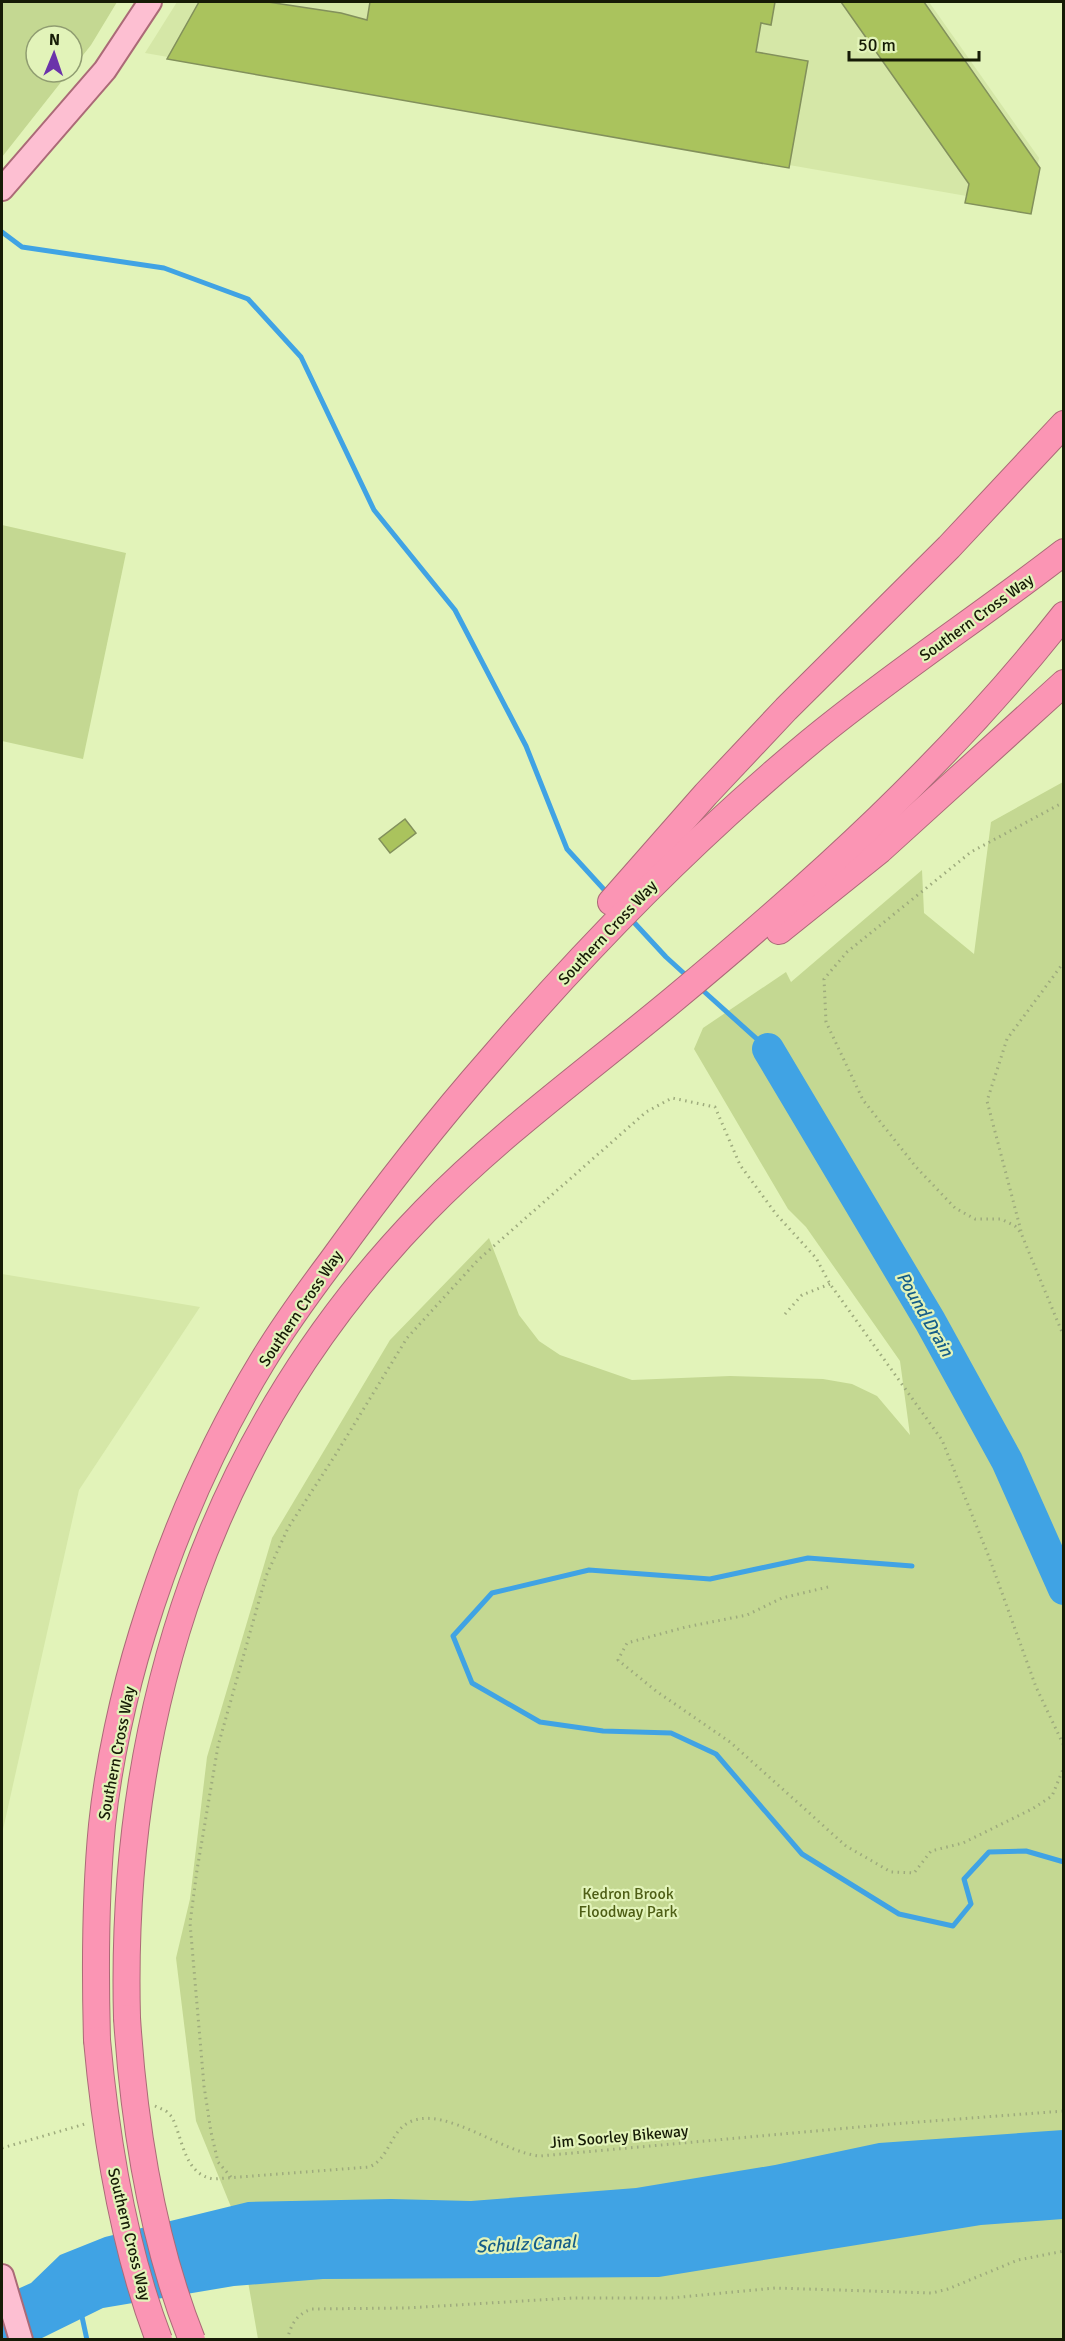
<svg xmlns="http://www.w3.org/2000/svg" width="1065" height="2341" font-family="Signika,sans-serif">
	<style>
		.built { fill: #d5e7a7 }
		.green { fill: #c4d892 }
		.water { fill: #40a3e4 }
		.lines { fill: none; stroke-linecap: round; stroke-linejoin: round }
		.stream { stroke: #40a3e4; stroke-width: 5 }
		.river { stroke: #40a3e4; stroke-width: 32 }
		.building { fill: #aac35d; stroke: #82905b; stroke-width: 1.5 }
		.major-casing { stroke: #ab6a77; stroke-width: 26 }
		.highway-casing { stroke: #ab6a77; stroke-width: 28 }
		.path { stroke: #9eab7d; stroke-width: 3; stroke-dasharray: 1.5 4.5; stroke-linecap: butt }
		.major { stroke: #fdbfd2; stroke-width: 22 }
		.highway { stroke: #fb95b4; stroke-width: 26 }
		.highway-bridge-casing { stroke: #ab6a77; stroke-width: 28; stroke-linecap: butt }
		.highway-bridge { stroke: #fb95b4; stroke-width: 26 }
		.labels { text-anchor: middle; stroke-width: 4.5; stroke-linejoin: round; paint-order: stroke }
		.street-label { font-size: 16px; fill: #161b06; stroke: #e2f3b9 }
		.park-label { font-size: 16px; fill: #4e5e15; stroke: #e2f3b9 }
		.water-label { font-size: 18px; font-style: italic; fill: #155d88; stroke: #e2f3b9 }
	</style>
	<rect width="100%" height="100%" fill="#e2f3b9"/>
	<g class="built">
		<path d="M177 2H929L1039 158 1030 207 145 53Z"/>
		<path d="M2 1274 200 1307 79 1490 2 1834Z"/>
	</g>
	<g class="green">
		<path d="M2 2H117L91 45 72 69V36H36V72H69L2 157Z"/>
		<path d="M2 525 126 553 83 759 2 741Z"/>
		<path d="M1063 782V2339H258L238 2224 196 2121 176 1958 190 1899 207 1757 272 1538 390 1340 489 1238 519 1315 539 1341 560 1355 632 1380 730 1376 823 1379 852 1384 877 1396 910 1435 900 1361 806 1227 788 1209 694 1049 703 1028 786 972 791 982 922 870 924 913 974 954 991 822Z"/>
	</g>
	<path class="water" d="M1063 2130V2219L981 2225 659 2277 323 2279 234 2286 103 2308 40 2339H2V2296L31 2283 60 2255 105 2237 248 2202 391 2199 471 2201 636 2188 775 2165 879 2143Z"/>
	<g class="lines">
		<g class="stream">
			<path d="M2 232 22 247 164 268 248 299 301 357 374 510 455 610 526 746 567 849 609 895"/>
			<path d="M629 917 666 957 688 977"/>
			<path d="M699 987 768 1049"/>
			<path d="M912 1566 808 1558 710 1579 589 1570 492 1593 453 1636 472 1683 540 1722 603 1731 671 1733 716 1754 802 1854 899 1914 953 1926 971 1904 964 1879 989 1852 1026 1851 1064 1862"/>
			<path d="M81 2312 87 2340"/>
		</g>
		<path class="river" d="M768 1049 930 1321 1007 1461 1064 1589"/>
	</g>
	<g class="building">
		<path d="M199 2H268L341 13 367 20 370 2H775L771 25 761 23 756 52 808 61 789 168 167 59Z"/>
		<path d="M841 2H924L1040 168 1031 214 965 203 969 184Z"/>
		<path d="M405 819 416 833 390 853 379 839Z"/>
	</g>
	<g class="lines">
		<defs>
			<g id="major">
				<path d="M2 189 105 70 150 2"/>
				<path d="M2 2276 21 2340"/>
			</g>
			<g id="highway">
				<path d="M611 902 706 794 786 709 949 547 1064 424"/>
				<path d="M779 931 880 850 1064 683"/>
				<path d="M127 2018C119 1714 210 1432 425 1211 501 1133 590 1069 674 999 814 883 951 759 1064 615"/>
				<path d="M97 2040C95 1968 95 1897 102 1825 108 1766 124 1692 142 1634 171 1539 211 1446 262 1362 283 1327 307 1294 331 1262 382 1191 435 1123 493 1057 592 942 693 839 810 742 891 675 980 617 1064 552"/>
			</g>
		</defs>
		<use href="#major" class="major-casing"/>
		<use href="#highway" class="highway-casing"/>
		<g class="path">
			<path d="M1064 802 971 852 847 952 824 979 826 1022 863 1100 916 1167 955 1208 975 1219H1001L1015 1226 1021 1233 1064 1337"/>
			<path d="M1021 1231 987 1101 1007 1039 1064 962"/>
			<path d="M785 1314 802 1295 830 1284"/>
			<path d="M828 1587 782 1598 747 1615 686 1627 627 1643 618 1660 656 1691 730 1742 846 1846 891 1872 914 1873 931 1851 963 1843 1032 1809 1052 1796 1064 1767"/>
			<path d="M155 2106 166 2111 172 2117C183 2139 184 2175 214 2179L369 2167C390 2159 390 2129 412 2121 447 2107 503 2153 540 2156L892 2124 1064 2111"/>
			<path d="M2 2148 85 2124"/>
			<path d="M231 2177 218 2162 211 2132 204 2086 190 1923 197 1870 218 1746 266 1576 288 1528 336 1454 407 1338 478 1260 646 1112 672 1098 715 1107 740 1165 776 1214 816 1258 830 1284 942 1440 989 1557 1036 1687 1064 1746"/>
			<path d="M287 2340C291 2325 296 2314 312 2309L407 2308 572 2298H671L775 2288 932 2293 948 2289 1018 2260 1064 2251"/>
		</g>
		<use href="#major" class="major"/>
		<use href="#highway" class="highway"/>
		<defs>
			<g id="highway-bridge">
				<path d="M127 2018C134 2125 152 2240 192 2340"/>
				<path d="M97 2040C106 2139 123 2246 159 2340"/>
			</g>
		</defs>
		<use href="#highway-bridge" class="highway-bridge-casing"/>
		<use href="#highway-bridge" class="highway-bridge"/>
	</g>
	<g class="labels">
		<g class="street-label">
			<text transform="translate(976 617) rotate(-36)" y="6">Southern Cross Way</text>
			<text transform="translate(607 932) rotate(-47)" y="6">Southern Cross Way</text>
			<text transform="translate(300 1308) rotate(-56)" y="6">Southern Cross Way</text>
			<text transform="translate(116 1753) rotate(-79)" y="6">Southern Cross Way</text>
			<text transform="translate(619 2136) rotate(-5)" y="6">Jim Soorley Bikeway</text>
			<text transform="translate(130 2234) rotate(76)" y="6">Southern Cross Way</text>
		</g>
		<g class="park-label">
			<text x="628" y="1899">Kedron Brook<tspan x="628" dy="18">Floodway Park</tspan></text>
		</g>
		<g class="water-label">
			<text transform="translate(925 1314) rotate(60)" y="6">Pound Drain</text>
			<text transform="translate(526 2244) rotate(-3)" y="6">Schulz Canal</text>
		</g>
	</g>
	<rect width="1065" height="2341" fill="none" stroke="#161b06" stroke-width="6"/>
	<g transform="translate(54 54) rotate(2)"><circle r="28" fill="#e2f3b9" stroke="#909d71" stroke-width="1.5"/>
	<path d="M0-4.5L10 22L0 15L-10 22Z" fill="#6b33aa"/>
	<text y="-9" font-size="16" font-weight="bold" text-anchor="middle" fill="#161b06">N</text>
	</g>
	<path d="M849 51v9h130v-9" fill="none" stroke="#161b06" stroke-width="3"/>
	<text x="858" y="51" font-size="18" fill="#161b06" stroke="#e2f3b9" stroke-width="4.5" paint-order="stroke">50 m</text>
</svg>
